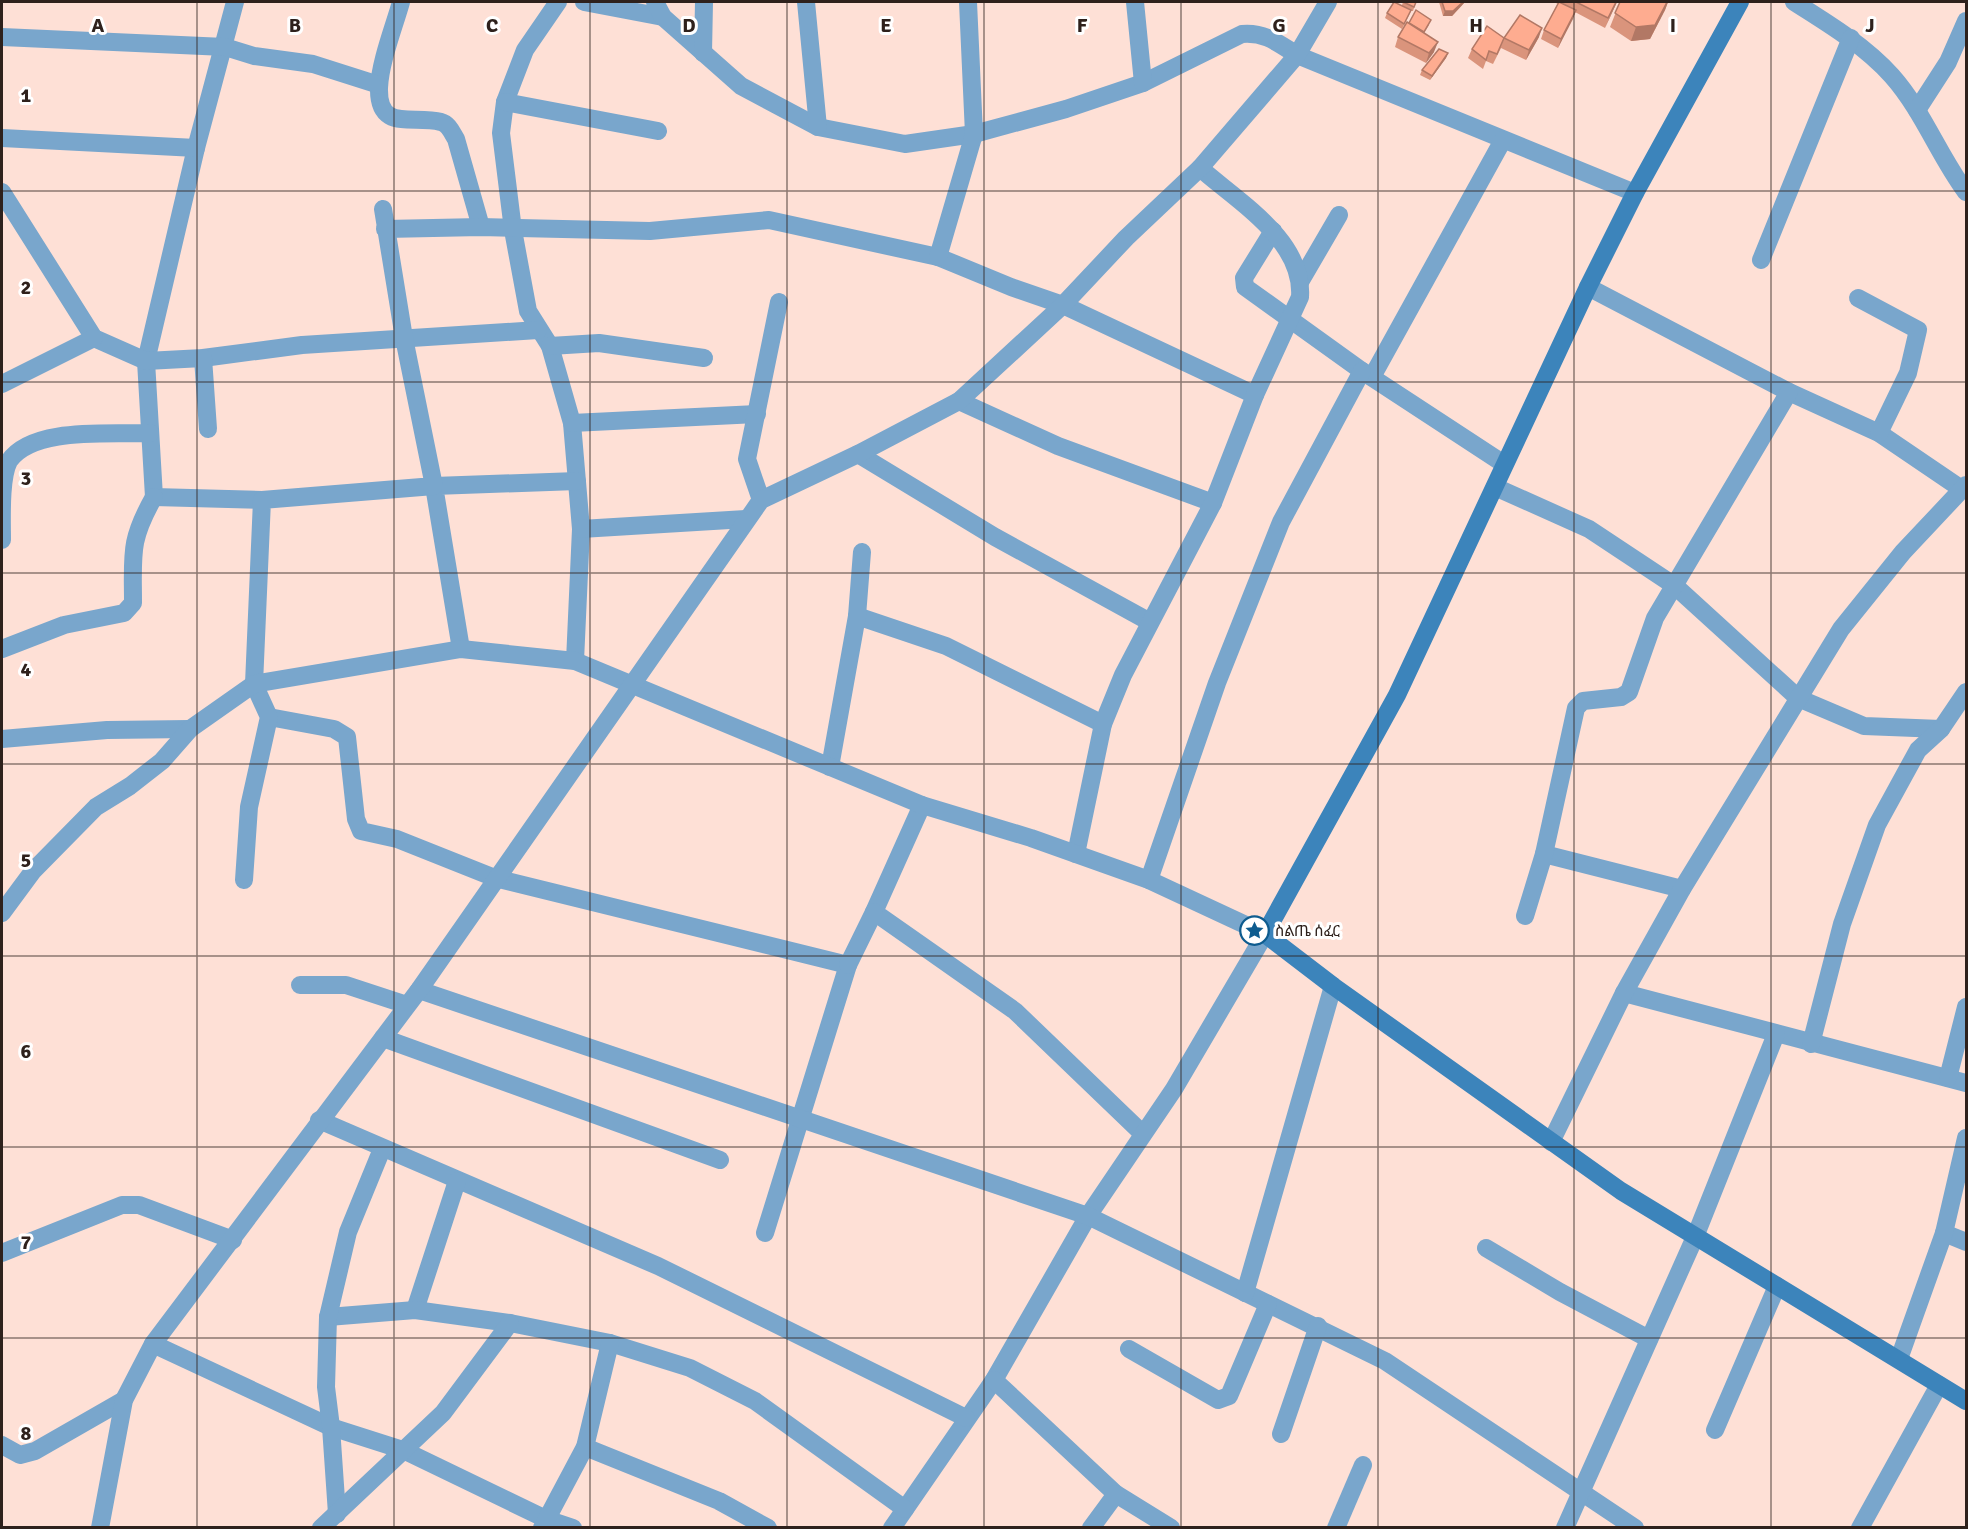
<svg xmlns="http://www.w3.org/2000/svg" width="1968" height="1529" font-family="Signika,'Noto Sans Ethiopic',sans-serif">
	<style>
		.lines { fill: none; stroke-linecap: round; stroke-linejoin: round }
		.street { stroke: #79a6cc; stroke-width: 18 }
		.secondary { stroke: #3c84bb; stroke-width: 18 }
		.wall { fill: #da947c }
		.shaded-wall { fill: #b27865 }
		.building { fill: #feac90; stroke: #b27865; stroke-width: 1.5 }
		.grid { fill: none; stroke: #2e211c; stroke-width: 1.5; stroke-opacity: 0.55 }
		.labels { text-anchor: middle; stroke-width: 6; stroke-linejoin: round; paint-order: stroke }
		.poi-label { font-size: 15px; fill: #2e211c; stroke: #fff; text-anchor: start }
		.grid-label { font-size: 20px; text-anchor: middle; font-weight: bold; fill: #2e211c; stroke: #fff; stroke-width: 6; stroke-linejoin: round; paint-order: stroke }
	</style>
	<rect width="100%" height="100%" fill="#fee0d6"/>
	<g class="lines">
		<g class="street">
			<path d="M235 2 196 148 146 361 154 497 262 500"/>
			<path d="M401 2C394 27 380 62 379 88 378 133 414 114 441 122 449 124 452 133 456 139L481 227"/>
			<path d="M558 2 525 50 505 102 501 133 513 230 528 311 550 346 572 423 581 529 575 661"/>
			<path d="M584 2 663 17"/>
			<path d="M655 2 663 17 741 86 818 127 905 144 974 134 1066 109 1143 83 1242 34C1265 32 1278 43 1297 55L1635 193"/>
			<path d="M806 2 818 127"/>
			<path d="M1135 2 1143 83"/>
			<path d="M1794 2C1829 24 1865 46 1892 76 1923 111 1939 156 1966 192"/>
			<path d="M2 37 225 47 254 56 313 64 379 85"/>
			<path d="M703 53 704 2"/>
			<path d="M505 102 658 131"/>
			<path d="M1917 110 1948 62 1966 21"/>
			<path d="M2 138 196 148"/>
			<path d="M2 192 94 338 146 361 203 358 302 345 538 330"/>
			<path d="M385 229 481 227 650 231 769 220 938 257 1011 287 1063 305 1255 395"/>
			<path d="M1273 231 1244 278 1245 287 1362 371 1504 464"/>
			<path d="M938 257 974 134 968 2"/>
			<path d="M1761 260 1851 38"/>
			<path d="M1300 282 1339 215"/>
			<path d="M1588 287 1789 392 1879 433 1963 490"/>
			<path d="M1858 298 1918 330 1908 373 1879 433"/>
			<path d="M550 346 599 343 704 358"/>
			<path d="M203 358 208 429"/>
			<path d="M1372 377 1503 140"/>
			<path d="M2 384 94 338"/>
			<path d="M959 401 1058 446 1213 503"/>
			<path d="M572 423 757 414"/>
			<path d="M858 454 995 537 1150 622"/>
			<path d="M1495 487 1589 529 1675 586 1798 698 1864 726 1941 729"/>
			<path d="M761 500 747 459 779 302"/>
			<path d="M581 529 746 519"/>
			<path d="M2 540C2 520 0 478 9 461 33 426 111 435 150 433"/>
			<path d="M857 616 946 646 1103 724"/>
			<path d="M2 649 64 625 124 613 133 603C133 554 129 541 154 497"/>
			<path d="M461 649 434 486 577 481"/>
			<path d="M269 717 334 729 347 737 356 819 361 831 397 839 495 878 848 965 765 1233"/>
			<path d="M2 739 107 730 190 729"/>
			<path d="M830 767 857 616 862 552"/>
			<path d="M922 805 874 912 1015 1011 1143 1134"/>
			<path d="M1076 854 1103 724 1123 675 1213 503 1255 395 1300 297C1304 240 1237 201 1200 168"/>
			<path d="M1544 854 1682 889"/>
			<path d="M244 880 249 807 269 717 254 684 262 500 434 486 404 338 383 209"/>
			<path d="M1149 880 1217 683 1281 522 1362 371"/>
			<path d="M2 913 33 871 96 807 130 786 162 761 190 729 254 684 461 649 575 661 922 805 1031 838 1149 880 1265 934 1174 1089 1088 1216 994 1380 892 1528"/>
			<path d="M1525 916 1544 854 1576 708 1583 701 1621 697 1629 692 1655 618 1789 392"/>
			<path d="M848 965 874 912"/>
			<path d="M300 985H346L407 1005"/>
			<path d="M419 990 1088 1216 1385 1361 1635 1528"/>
			<path d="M1624 993 1966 1083"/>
			<path d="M383 1038 720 1160"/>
			<path d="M1811 1044 1842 924 1877 825 1918 750 1941 729 1966 692"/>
			<path d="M1948 1078 1966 1007"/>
			<path d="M319 1120 658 1266 966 1418"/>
			<path d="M1551 1142 1624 993 1682 889 1841 629 1903 552 1966 485"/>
			<path d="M1944 1233 1966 1242"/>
			<path d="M1486 1248 1560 1292 1649 1339"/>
			<path d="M2 1253 122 1205H139L233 1240"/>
			<path d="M1245 1293 1333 986"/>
			<path d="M415 1310 457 1181"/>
			<path d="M328 1317 415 1310 510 1323 610 1343 690 1368 755 1401 905 1509"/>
			<path d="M153 1344 331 1427 403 1450 546 1519 573 1528"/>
			<path d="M1129 1349 1218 1400 1229 1396 1268 1304"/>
			<path d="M1899 1359 1944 1233 1966 1138"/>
			<path d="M994 1380 1116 1494 1171 1528"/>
			<path d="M1715 1430 1777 1286"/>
			<path d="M1281 1434 1318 1326"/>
			<path d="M2 1445 20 1455 35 1451 124 1400"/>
			<path d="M585 1447 719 1501 768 1528"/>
			<path d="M337 1514 331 1427 326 1387 328 1317 348 1232 382 1149"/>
			<path d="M100 1528 124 1400 153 1344 419 990 761 500 858 454 959 401 1063 305 1126 238 1200 168 1297 55 1328 2"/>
			<path d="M321 1528 443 1413 510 1323"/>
			<path d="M542 1528 585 1447 610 1343"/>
			<path d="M1091 1528 1116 1494"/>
			<path d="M1336 1528 1363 1465"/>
			<path d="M1565 1528 1695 1237 1776 1034"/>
			<path d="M1860 1528 1939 1385"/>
		</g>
		<path class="secondary" d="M1740 2 1635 193 1588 287 1397 695 1265 934 1333 986 1621 1191 1966 1401"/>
	</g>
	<g class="wall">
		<path d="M1403 2H1416L1413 11H1411L1402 29 1385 18 1387 13 1402 5Z"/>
		<path d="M1439 2H1465L1452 16H1443Z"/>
		<path d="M1554 2H1617L1605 28 1575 12 1558 48 1541 39 1544 30 1558 4Z"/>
		<path d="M1620 2H1668L1665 10 1650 39 1631 41 1610 27Z"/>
		<path d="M1409 23 1429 25 1424 33 1434 52 1426 63 1395 47 1398 37Z"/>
		<path d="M1539 37 1526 60 1501 48 1493 64 1486 61 1483 69 1468 58 1472 49 1504 38Z"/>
		<path d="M1448 53 1446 58 1430 80 1420 75 1422 70Z"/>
	</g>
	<g class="shaded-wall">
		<path d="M1463 2H1465L1452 16H1443L1445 11Z"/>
		<path d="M1616 2H1617L1616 4 1605 28Z"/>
		<path d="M1667 2H1668L1665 10 1650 39 1631 41 1636 27Z"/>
		<path d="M1576 10 1573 19 1558 48 1561 39Z"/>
		<path d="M1542 28 1539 37 1526 60 1529 50Z"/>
		<path d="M1438 42 1434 52 1426 63 1429 53Z"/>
		<path d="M1448 53 1446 58 1430 80 1432 76Z"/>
	</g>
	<g class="building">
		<path d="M1394 2 1411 10 1404 24 1387 13Z"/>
		<path d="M1403 2H1416L1414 7Z"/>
		<path d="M1442 2H1451H1450H1463L1453 11H1445Z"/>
		<path d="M1559 2 1576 10 1561 39 1544 30Z"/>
		<path d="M1576 2H1616L1608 18Z"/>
		<path d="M1620 2H1667L1655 25 1636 27 1615 13Z"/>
		<path d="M1416 10 1431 20 1424 32 1409 23Z"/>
		<path d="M1520 15 1542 28 1529 50 1504 38Z"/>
		<path d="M1407 22 1438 42 1429 53 1398 37Z"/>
		<path d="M1487 26 1504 38 1497 54 1489 51 1486 60 1472 49Z"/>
		<path d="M1439 49 1448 53 1432 76 1422 70Z"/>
	</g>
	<path class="grid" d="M197 2V1528M394 2V1528M590 2V1528M787 2V1528M984 2V1528M1181 2V1528M1378 2V1528M1574 2V1528M1771 2V1528M2 191H1966M2 382H1966M2 573H1966M2 764H1966M2 956H1966M2 1147H1966M2 1338H1966"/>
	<defs>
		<symbol id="sight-ring" viewBox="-11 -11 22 22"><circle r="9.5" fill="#fff" stroke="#0e5c8f" stroke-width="1.5"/><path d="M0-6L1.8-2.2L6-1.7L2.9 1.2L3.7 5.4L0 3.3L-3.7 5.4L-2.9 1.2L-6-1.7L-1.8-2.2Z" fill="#0e5c8f"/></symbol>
	</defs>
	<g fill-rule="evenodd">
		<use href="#sight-ring" x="1238" y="914" width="33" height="33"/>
	</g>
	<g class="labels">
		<g class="poi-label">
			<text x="1275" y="936">ስልጤ ሰፈር</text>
		</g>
	</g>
	<g class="grid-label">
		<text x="98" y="32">A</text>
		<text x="295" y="32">B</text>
		<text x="492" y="32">C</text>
		<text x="689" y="32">D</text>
		<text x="886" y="32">E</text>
		<text x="1082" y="32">F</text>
		<text x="1279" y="32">G</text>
		<text x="1476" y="32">H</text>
		<text x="1673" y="32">I</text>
		<text x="1870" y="32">J</text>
		<text x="26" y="102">1</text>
		<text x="26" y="294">2</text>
		<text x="26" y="485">3</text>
		<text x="26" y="676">4</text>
		<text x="26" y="867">5</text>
		<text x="26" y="1058">6</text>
		<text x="26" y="1249">7</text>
		<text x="26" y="1440">8</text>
	</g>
	<rect width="1968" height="1529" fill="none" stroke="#2e211c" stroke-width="6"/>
</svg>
